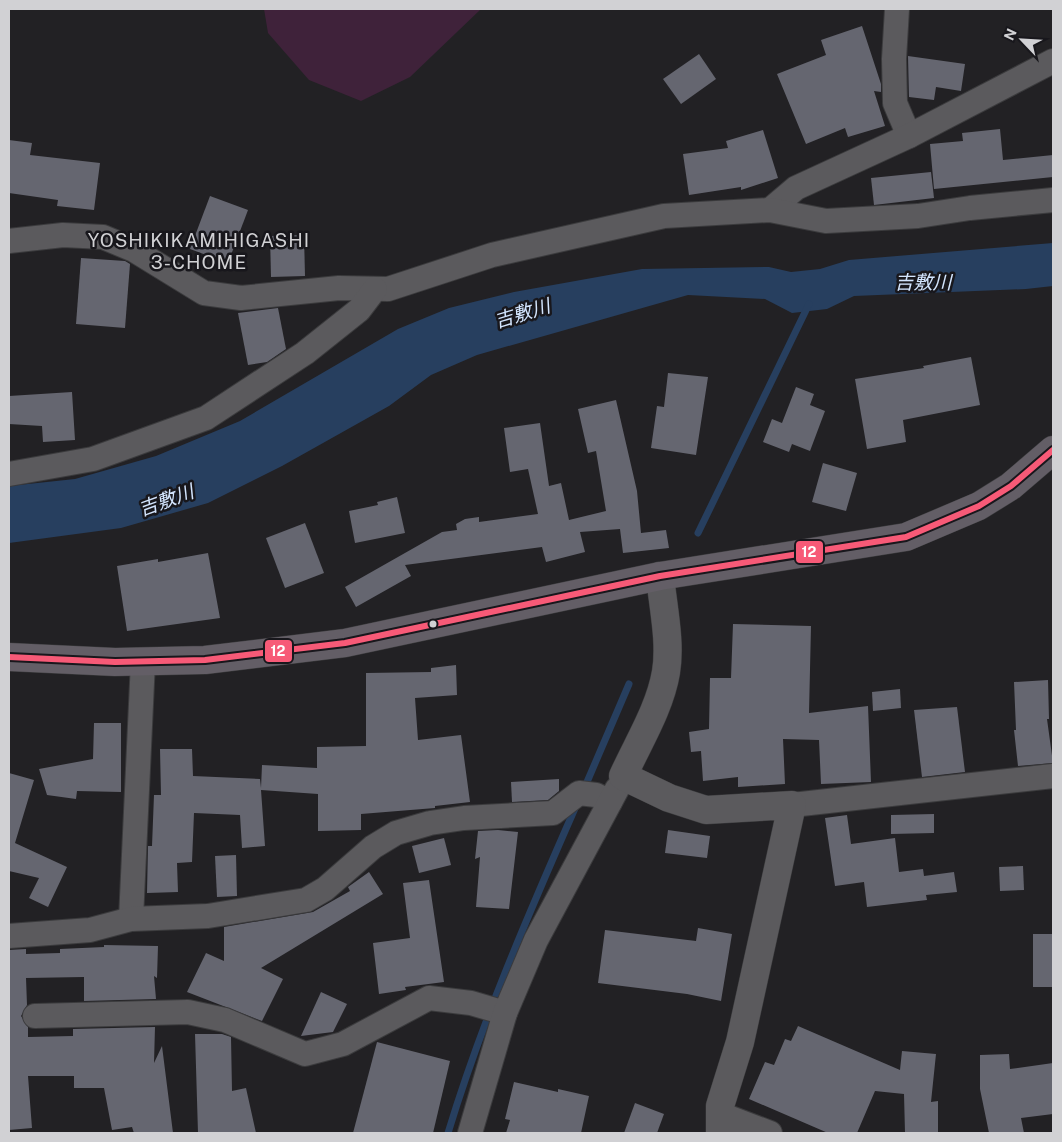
<svg xmlns="http://www.w3.org/2000/svg" width="1062" height="1142" font-family="'Public Sans','Noto Sans JP',sans-serif">
	<style>
		.green { fill: #3f223a }
		.water { fill: #273f5f }
		.lines { fill: none; stroke-linecap: round; stroke-linejoin: round }
		.stream { stroke: #273f5f; stroke-width: 7 }
		.building { fill: #656670 }
		.street-casing { stroke: #3b3b3d; stroke-width: 26 }
		.secondary-casing { stroke: #3b3b3d; stroke-width: 29 }
		.highway-casing { stroke: #3b3b3d; stroke-width: 29 }
		.street { stroke: #5b5a5d; stroke-width: 24 }
		.secondary { stroke: #5b5a5d; stroke-width: 28 }
		.highway { stroke: #635e66; stroke-width: 28 }
		.bus-1-casing { stroke: #18171c; stroke-width: 10 }
		.bus-1 { stroke: #f75a77; stroke-width: 6 }
		.bus-dot { fill: #d1d1d4; stroke: #18171c; stroke-width: 2 }
		.labels { text-anchor: middle; stroke-width: 5; stroke-linejoin: round; paint-order: stroke }
		.neighbourhood-label { font-size: 19px; letter-spacing: 1px; fill: #d1d1d4; stroke: #18171c }
		.water-label { font-size: 19px; font-style: italic; fill: #d3e5fe; stroke: #18171c }
		.line-badge { stroke: #18171c; stroke-width: 2 }
		.badge-label { font-size: 14px; text-anchor: middle; font-weight: bold; fill: #fff }
	</style>
	<rect width="100%" height="100%" fill="#222124"/>
	<path class="green" d="M264 9H481L410 77 361 101 309 80 268 33Z"/>
	<path class="water" d="M1053 243V286L1026 289 854 296 827 309 792 313 765 299 688 295 477 355 431 375 389 406 282 466 208 503 121 528 9 543V486L75 479 156 456 240 421 398 329 449 308 514 292 642 269 769 267 791 272 820 269 849 260Z"/>
	<g class="lines">
		<g class="stream">
			<path d="M698 533 809 304"/>
			<path d="M584 789 629 684"/>
			<path d="M448 1133C482 1021 529 913 576 806"/>
		</g>
	</g>
	<g class="building">
		<path d="M862 26 881 84V92L874 91 885 126 848 137 845 128 806 144 777 74 826 55 821 40Z"/>
		<path d="M699 54 716 79 681 104 663 79Z"/>
		<path d="M908 56 965 64 961 91 936 87 934 100 909 97Z"/>
		<path d="M1000 129 1003 160 1053 155V177L934 189 930 144 963 141 962 133Z"/>
		<path d="M763 130 778 178 741 190V187L689 195 683 154 728 148 726 141Z"/>
		<path d="M9 140 32 143 30 155 100 163 94 210 57 206 58 200 9 193Z"/>
		<path d="M931 172 934 198 874 205 871 178Z"/>
		<path d="M210 196 248 210 228 263 190 249Z"/>
		<path d="M304 235 305 276 271 277 270 236Z"/>
		<path d="M81 258 125 261 130 264 125 328 76 324Z"/>
		<path d="M278 308 286 349 267 362 248 365 238 313Z"/>
		<path d="M971 357 980 405 903 420 906 442 867 449 855 379 924 368 923 366Z"/>
		<path d="M668 373 708 377 696 455 651 448 657 406 664 407Z"/>
		<path d="M796 387 814 394 810 405 825 411 810 451 792 444 789 452 763 442 772 419 782 423Z"/>
		<path d="M72 392 75 440 43 442 42 426 9 424V396Z"/>
		<path d="M616 400 637 491 641 533 666 530 669 548 623 553 620 529 580 532 585 552 546 562 542 547 405 565 411 576 356 607 345 587 442 532 457 530 456 524 465 519 479 517V522L538 514 528 469 510 472 504 428 540 423 549 486 561 483 569 520 606 511 596 451 588 453 578 409Z"/>
		<path d="M823 463 857 473 846 511 812 502Z"/>
		<path d="M397 497 405 533 355 543 349 511 378 505 377 502Z"/>
		<path d="M305 523 324 573 285 588 266 538Z"/>
		<path d="M208 553 220 618 127 631 117 566 158 559V562Z"/>
		<path d="M733 624 811 626 809 713 868 706 871 782 821 784 819 740 783 739 785 784 738 787V777L703 781 701 751 691 752 689 732 709 729 710 678H731Z"/>
		<path d="M456 665 457 695 415 698 418 740 461 735 470 802 435 806V808L361 814V830L318 831V794L261 790 265 846 242 848 240 815 194 813 192 862 177 863 178 892 147 893 148 846H152L154 795H161L160 749H192L193 776 260 779 261 788 262 765 317 768V747L366 746V673L431 672V668Z"/>
		<path d="M1048 680 1049 719H1047L1053 763 1018 766 1014 730H1016L1014 682Z"/>
		<path d="M900 689 901 708 873 711 872 692Z"/>
		<path d="M957 707 965 772 922 777 914 710Z"/>
		<path d="M94 723H121V792L77 791 76 799 47 795 39 769 93 759Z"/>
		<path d="M9 773 34 780 15 843 67 867 48 907 29 898 39 878 9 871Z"/>
		<path d="M559 779V791L548 800 512 802 511 782Z"/>
		<path d="M934 814V833L891 834V815Z"/>
		<path d="M847 815 851 844 895 838 899 872 923 869 924 876 954 872 957 892 926 895 927 900 867 907 864 882 835 886 825 818Z"/>
		<path d="M498 830 518 832 509 909 476 907 480 857 475 859 478 831Z"/>
		<path d="M668 830 710 836 707 858 665 853Z"/>
		<path d="M444 838 451 865 419 873 412 846Z"/>
		<path d="M236 855 237 896 217 897 215 856Z"/>
		<path d="M1023 866 1024 890 1000 891 999 867Z"/>
		<path d="M369 872 383 894 261 968 283 979 262 1021 187 992 206 953 224 961V927L313 912 350 891 348 887Z"/>
		<path d="M429 880 444 982 405 987 406 990 379 994 373 943 410 938 403 883Z"/>
		<path d="M698 928 732 934 721 1001 687 994 598 983 605 930 696 941Z"/>
		<rect x="1033" y="934" width="20" height="53"/>
		<path d="M104 945 158 946 157 978 154 976 156 999 84 1001V977L26 978 27 1005 21 1016 28 1027V1037L73 1036V1029L155 1027 154 1063 162 1046 173 1133H134L132 1127 112 1130 104 1088H74V1076H28L32 1128 9 1130V950L26 949V954L60 953V949L104 947Z"/>
		<path d="M321 992 347 1004 333 1032 301 1036Z"/>
		<path d="M798 1026 900 1070 902 1051 936 1054 931 1102 938 1101V1133H905L904 1094 875 1091 857 1133H828L749 1099 765 1062 774 1065 785 1039 791 1041Z"/>
		<path d="M195 1034H222L231 1037 232 1091 246 1088 256 1133H198Z"/>
		<path d="M377 1042 450 1061 433 1133H353Z"/>
		<path d="M1009 1054 1010 1069 1053 1063V1114L1021 1118 1024 1133H989L980 1089V1055Z"/>
		<path d="M514 1082 558 1092V1089L589 1096 581 1133H506L510 1120 505 1119Z"/>
		<path d="M635 1103 664 1114 657 1133H624Z"/>
	</g>
	<g class="lines">
		<defs>
			<g id="street">
				<path d="M897 9 894 59 895 103 909 136"/>
				<path d="M770 210 796 188 909 136 1053 61"/>
				<path d="M9 241 63 235 103 237 134 250 204 293 241 298 339 288 388 289 492 255 664 216 770 210 826 221 918 216 970 208 1053 200"/>
				<path d="M9 474 93 459 206 418 305 353 359 310 375 289"/>
				<path d="M792 805 1053 776"/>
				<path d="M131 919 143 661"/>
				<path d="M9 936 90 930 131 919 208 916 306 900 325 889 373 847 396 833 430 823 464 818 553 813 579 793 596 795 610 802"/>
				<path d="M35 1016 188 1012 225 1020 305 1054 343 1044 429 998 471 1003 505 1013"/>
				<path d="M720 1114 770 1133"/>
				<path d="M470 1133 505 1013 536 940 617 789"/>
			</g>
			<path id="secondary" d="M660 576C663 607 671 642 666 672 660 708 638 743 623 776L669 798 706 810 792 805 740 1042 720 1106V1133"/>
			<path id="highway" d="M9 657 115 662 205 660 345 643 660 576 906 537 979 506 1011 486 1053 450"/>
		</defs>
		<use href="#street" class="street-casing"/>
		<use href="#secondary" class="secondary-casing"/>
		<use href="#highway" class="highway-casing"/>
		<use href="#street" class="street"/>
		<use href="#secondary" class="secondary"/>
		<use href="#highway" class="highway"/>
		<defs>
			<path id="bus-1" d="M9 657 115 662 205 660 345 643 660 576 906 537 979 506 1011 486 1053 450"/>
		</defs>
		<use href="#bus-1" class="bus-1-casing"/>
		<use href="#bus-1" class="bus-1"/>
	</g>
	<circle class="bus-dot" cx="433" cy="624" r="4.5"/>
	<g class="labels">
		<g class="neighbourhood-label">
			<text x="199" y="247">YOSHIKIKAMIHIGASHI<tspan x="199" dy="22">3-CHOME</tspan></text>
		</g>
		<g class="water-label">
			<text x="923" y="289">吉敷川</text>
			<text transform="translate(522 313) rotate(-17)" y="7">吉敷川</text>
			<text transform="translate(166 500) rotate(-20)" y="7">吉敷川</text>
		</g>
	</g>
	<g class="line-badge">
		<rect x="795" y="540" width="29" height="24" rx="5" fill="#f75a77"/>
		<rect x="264" y="639" width="29" height="24" rx="5" fill="#f75a77"/>
	</g>
	<g class="badge-label">
		<text x="809" y="557">12</text>
		<text x="278" y="656">12</text>
	</g>
	<rect width="1062" height="1142" fill="none" stroke="#d1d1d4" stroke-width="20"/>
	<g transform="translate(1022 40) rotate(295)" stroke="#18171c" stroke-width="4" paint-order="stroke">
	<path d="M0-4L9 19L0 12L-9 19Z" fill="#d1d1d4"/>
	<text y="-8" font-size="14" font-weight="bold" text-anchor="middle" fill="#d1d1d4">N</text>
	</g>
</svg>
